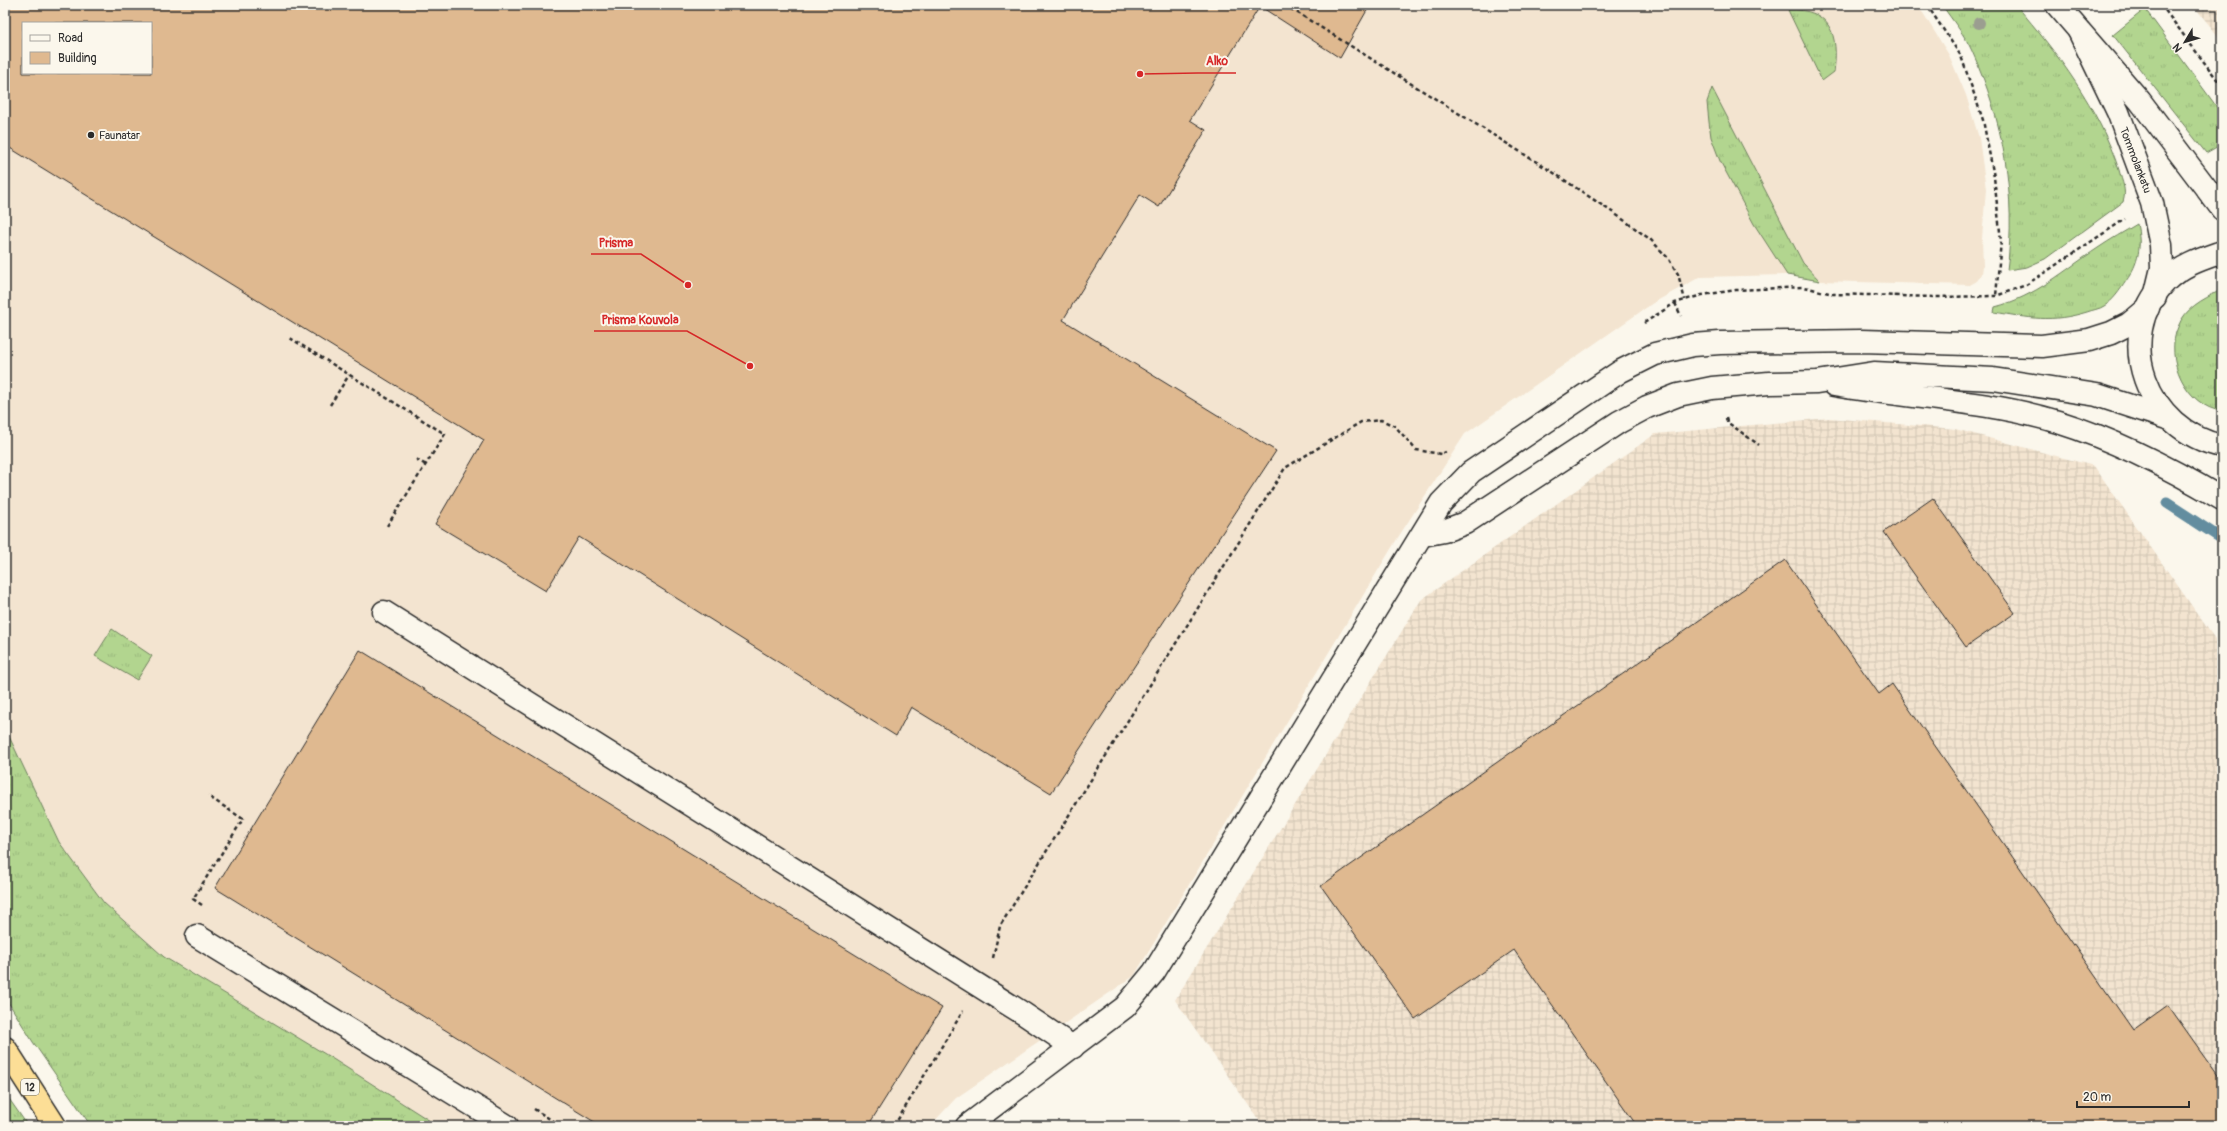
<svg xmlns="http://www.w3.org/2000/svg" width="2227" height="1131" font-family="Pangolin,sans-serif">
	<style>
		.built { fill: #f3e4d0; fill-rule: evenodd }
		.industrial { fill: url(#industrial-grid) }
		.grass { fill: url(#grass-tufts); stroke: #6e805d }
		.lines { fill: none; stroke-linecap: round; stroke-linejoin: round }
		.stream { stroke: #648d9f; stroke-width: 11 }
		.building { fill: #dfb990; stroke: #2b2b2b; fill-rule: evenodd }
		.minor-casing { stroke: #2b2b2b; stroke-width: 25 }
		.highway-casing { stroke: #2b2b2b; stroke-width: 25 }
		.path { stroke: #2b2b2b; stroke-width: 2.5; stroke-dasharray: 4 3; stroke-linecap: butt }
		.minor { stroke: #fbf7ec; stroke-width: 22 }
		.highway { stroke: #fcde96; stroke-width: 22 }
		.tree { fill: #9b9e90 }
		.poi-dot { fill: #2b2b2b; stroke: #fbf7ec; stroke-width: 1.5 }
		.labels { text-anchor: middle; stroke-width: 4; stroke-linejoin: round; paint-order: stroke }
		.shield { fill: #fbf7ec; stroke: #696865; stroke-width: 1 }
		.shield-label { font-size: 10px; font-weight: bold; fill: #2b2b2b }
		.poi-label { font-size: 11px; fill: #2b2b2b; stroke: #fbf7ec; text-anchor: start }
		.street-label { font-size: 11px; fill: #2b2b2b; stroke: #fbf7ec }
		.leader { fill: none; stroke: #d62828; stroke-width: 1.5 }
		.callout-dot { fill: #d62828; stroke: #fbf7ec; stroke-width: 1.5 }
		.callout-label { font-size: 12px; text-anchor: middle; font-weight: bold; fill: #d62828; stroke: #fbf7ec; stroke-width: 4; stroke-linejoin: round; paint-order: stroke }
	</style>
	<defs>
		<pattern id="industrial-grid" width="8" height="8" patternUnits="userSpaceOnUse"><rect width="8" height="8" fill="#f3e4d0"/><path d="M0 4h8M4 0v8" fill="none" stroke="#d0c4b3"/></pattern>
		<pattern id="grass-tufts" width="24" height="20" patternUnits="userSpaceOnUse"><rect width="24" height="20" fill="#b2d58f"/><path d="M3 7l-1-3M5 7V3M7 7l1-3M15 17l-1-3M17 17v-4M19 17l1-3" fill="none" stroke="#99b77c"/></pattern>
	</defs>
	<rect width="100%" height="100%" fill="#fbf7ec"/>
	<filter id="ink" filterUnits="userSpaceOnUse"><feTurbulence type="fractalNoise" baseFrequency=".025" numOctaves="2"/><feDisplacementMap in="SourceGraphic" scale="8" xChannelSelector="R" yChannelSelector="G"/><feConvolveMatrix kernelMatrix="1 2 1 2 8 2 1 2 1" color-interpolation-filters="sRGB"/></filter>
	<g filter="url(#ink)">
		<path class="built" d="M5 5H1915L1923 13 1949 55 1966 95 1979 138 1986 189 1982 239 1983 266 1982 274 1977 281 1970 285 1820 281 1787 275 1700 277 1653 303 1465 434 1397 539 1134 976 956 1098 930 1126H438L325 1054 164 957 104 903 59 842 5 728ZM23 23H151V73H23Z"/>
		<g class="industrial">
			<path d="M2193 5H2222V41Z"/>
			<path d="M1829 418 1955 429 2094 466 2222 649V1126H1263L1175 1000 1421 600 1655 434Z"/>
		</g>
		<g class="grass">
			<path d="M1942 5H2016C2058 54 2099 108 2119 170 2122 182 2127 190 2123 202L2045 259 2027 267 2007 270C2017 196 2003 119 1972 51 1965 35 1952 20 1942 5Z"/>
			<path d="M2145 9 2222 114V144L2206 153 2113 35Z"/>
			<path d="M1788 10C1831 8 1839 35 1834 72L1822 81Z"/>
			<path d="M1712 88 1803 263 1820 281 1787 275 1754 224 1720 161 1711 137 1709 122 1707 102Z"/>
			<path d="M2137 224C2142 245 2139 263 2126 281 2120 290 2113 301 2104 306 2100 309 2092 310 2087 312 2051 323 2030 318 1994 312L1995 307C2037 296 2063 271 2098 248 2111 239 2124 232 2137 224Z"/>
			<path d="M2219 291H2222V411C2186 407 2164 358 2178 327 2185 308 2202 300 2219 291Z"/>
			<path d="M112 629 152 656 137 680 95 656Z"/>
			<path d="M5 728 59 842 104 903 164 957 325 1054 438 1126H91L33 1042 5 997Z"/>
			<path d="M5 1093 28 1126H5Z"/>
		</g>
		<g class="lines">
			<path class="stream" d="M2167 503 2222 539"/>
		</g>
		<g class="building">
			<path d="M5 5H1258L1260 6 1190 120 1206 130 1159 207 1140 195 1063 320 1276 451 1051 793 911 707 896 736 579 537 546 591 435 524 484 440 5 145ZM23 23H151V73H23Z"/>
			<path d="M1258 5H1370L1340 58Z"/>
			<path d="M1933 498 2015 613 1966 647 1884 532Z"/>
			<path d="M1785 560 1879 694 1892 684 2133 1030 2168 1005 2222 1081V1126H1637L1514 950 1415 1019 1321 886Z"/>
			<path d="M360 650 942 1008 868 1126H601L215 888Z"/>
		</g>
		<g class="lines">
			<defs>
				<g id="minor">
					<path d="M2057 5 2140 101 2222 209"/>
					<path d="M2079 31 2118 112 2152 203 2161 245 2162 268 2155 297"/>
					<path d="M2222 252C2202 259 2182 265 2166 281 2111 338 2147 431 2222 446"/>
					<path d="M1834 385C1908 398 1986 400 2058 422 2116 440 2170 468 2222 499"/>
					<path d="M1423 535 1444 531 1465 523 1619 422 1647 407 1678 395 1712 388 1769 383 1817 382 1874 373 1993 379 2097 395 2167 418"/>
					<path d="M384 612 1024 1014 1073 1047"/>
					<path d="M197 936 507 1126"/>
					<path d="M967 1126 1125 1007 1154 972 1441 503 1471 472 1621 371 1655 354 1693 345 1720 343 1861 341 2042 346 2089 340 2111 333 2129 324 2148 308"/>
				</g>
				<path id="highway" d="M5 1048 55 1126"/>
			</defs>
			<use href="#minor" class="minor-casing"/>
			<use href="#highway" class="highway-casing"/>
			<g class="path">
				<path d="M1285 5 1551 171 1621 218 1651 240 1668 258 1678 274 1685 300"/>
				<path d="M1927 5 1961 56 1983 120 1994 177 2001 241 1996 296"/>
				<path d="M2161 5 2222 86"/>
				<path d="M1675 303 1681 316"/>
				<path d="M1644 323 1675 303 1702 295 1736 290 1804 287 1833 294 1935 297 1996 296 2026 285 2125 219"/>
				<path d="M290 338 445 434 387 526"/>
				<path d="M330 405 349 375"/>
				<path d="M1726 418 1727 422 1759 445"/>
				<path d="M416 459 426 465"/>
				<path d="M202 905 193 899 243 819 208 796"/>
				<path d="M993 958 1000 926 1285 468 1361 422 1381 420 1395 426 1416 450 1441 454 1446 452"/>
				<path d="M534 1109 561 1126"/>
				<path d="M894 1126 963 1011"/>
			</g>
			<use href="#minor" class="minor"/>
			<use href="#highway" class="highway"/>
		</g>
		<circle class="tree" cx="1979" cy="23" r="6"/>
	</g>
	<circle class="poi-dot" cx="91" cy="135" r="4"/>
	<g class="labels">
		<rect class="shield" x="21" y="1079" width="18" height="16" rx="3"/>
		<g class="shield-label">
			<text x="30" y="1091">12</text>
		</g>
		<g class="poi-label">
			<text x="99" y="139">Faunatar</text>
		</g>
		<g class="street-label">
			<text transform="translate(2136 160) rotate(69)" y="4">Tommolankatu</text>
		</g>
	</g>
	<path class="leader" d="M1140 74L1198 73H1236M688 285L641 254H591M750 366L687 331H594"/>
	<g class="callout-dot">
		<circle cx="1140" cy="74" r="4"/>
		<circle cx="688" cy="285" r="4"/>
		<circle cx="750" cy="366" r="4"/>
	</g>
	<g class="callout-label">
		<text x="1217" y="65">Alko</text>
		<text x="616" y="247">Prisma</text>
		<text x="640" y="324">Prisma Kouvola</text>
	</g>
	<rect width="2227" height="1131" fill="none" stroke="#fbf7ec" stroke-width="20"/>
	<rect x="10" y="10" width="2207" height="1111" fill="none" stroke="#2b2b2b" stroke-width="1.5" filter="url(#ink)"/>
	<rect x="22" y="22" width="130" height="52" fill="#fbf7ec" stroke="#a8a59f"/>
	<rect x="30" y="35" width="20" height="6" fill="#fbf7ec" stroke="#a8a59f"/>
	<text x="58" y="42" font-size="12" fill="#2b2b2b">Road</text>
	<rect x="30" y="52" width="20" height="12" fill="#dfb990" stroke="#a8a59f"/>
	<text x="58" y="62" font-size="12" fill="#2b2b2b">Building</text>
	<g transform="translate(2185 42) rotate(232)" stroke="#fbf7ec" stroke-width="3" paint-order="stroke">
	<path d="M0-3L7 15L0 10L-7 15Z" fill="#2b2b2b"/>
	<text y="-6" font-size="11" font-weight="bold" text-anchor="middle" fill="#2b2b2b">N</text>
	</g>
	<path d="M2077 1101v6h112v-6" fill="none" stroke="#2b2b2b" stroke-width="2"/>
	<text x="2083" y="1101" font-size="12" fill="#2b2b2b" stroke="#fbf7ec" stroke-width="3" paint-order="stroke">20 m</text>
</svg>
